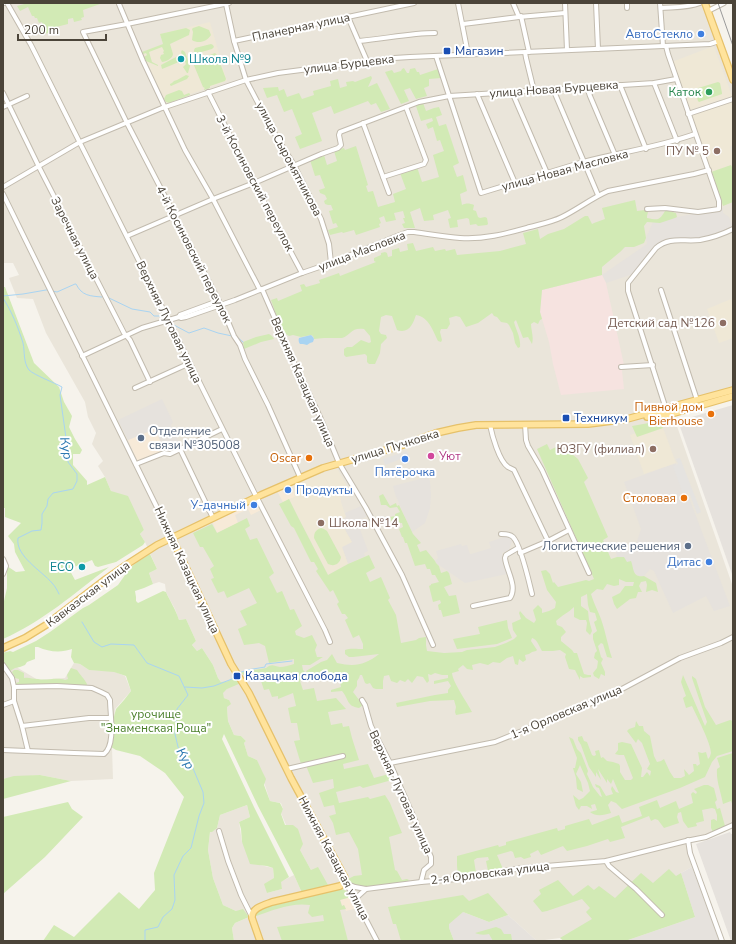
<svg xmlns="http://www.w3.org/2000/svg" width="736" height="944" font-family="'Nunito Sans',sans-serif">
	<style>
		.residential { fill: #eae5da }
		.commercial { fill: #f7ead8 }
		.industrial { fill: #e6e2dd }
		.education { fill: #efe8d6 }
		.medical { fill: #f6e3e0 }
		.green { fill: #d2eab5 }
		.parking { fill: #e5e3e0 }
		.water { fill: #a9d4f2 }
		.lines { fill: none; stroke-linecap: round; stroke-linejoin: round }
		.stream { stroke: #a9d4f2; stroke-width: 1 }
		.minor-casing { stroke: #c2bbae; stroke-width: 6 }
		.major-casing { stroke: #e6c16a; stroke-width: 8 }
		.minor { stroke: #fff; stroke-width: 4 }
		.major { stroke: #ffe39c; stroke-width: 5.5 }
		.tram { stroke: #9a9a9a; stroke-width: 1 }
		.shop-dot { fill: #3f7fe0; stroke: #fff; stroke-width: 1.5 }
		.transit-dot { fill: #1a4fb4; stroke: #fff; stroke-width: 1.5 }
		.culture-dot { fill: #0f9aa8; stroke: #fff; stroke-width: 1.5 }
		.leisure-dot { fill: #2e9e5b; stroke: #fff; stroke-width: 1.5 }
		.education-dot { fill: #8d6e63; stroke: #fff; stroke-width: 1.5 }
		.food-dot { fill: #e8710a; stroke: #fff; stroke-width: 1.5 }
		.service-dot { fill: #5c6f8a; stroke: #fff; stroke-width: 1.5 }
		.hotel-dot { fill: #d1479c; stroke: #fff; stroke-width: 1.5 }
		.labels { text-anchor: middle; stroke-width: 4; stroke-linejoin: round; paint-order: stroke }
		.street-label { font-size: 12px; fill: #4b4439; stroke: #fff }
		.shop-label { font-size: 12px; fill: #366cbe; stroke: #fff; text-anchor: end }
		.transit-label { font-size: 12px; fill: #164399; stroke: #fff; text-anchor: start }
		.culture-label { font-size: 12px; fill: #0d838f; stroke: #fff; text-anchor: start }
		.leisure-label { font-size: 12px; fill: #27864d; stroke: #fff; text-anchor: end }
		.education-label { font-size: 12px; fill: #785e54; stroke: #fff; text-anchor: end }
		.food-label { font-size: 12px; fill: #c56008; stroke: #fff; text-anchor: end }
		.service-label { font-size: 12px; fill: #4e5e75; stroke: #fff; text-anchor: start }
		.hotel-label { font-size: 12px; fill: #b23c85; stroke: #fff; text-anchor: start }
		.park-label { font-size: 12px; fill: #4a7f2a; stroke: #fff }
		.water-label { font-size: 13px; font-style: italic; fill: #2e7ab2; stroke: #fff }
	</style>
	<rect width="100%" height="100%" fill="#f6f3ec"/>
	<g class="residential">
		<path d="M3 3H705L733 80V390L671 409 733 587V825L706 837 686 841 692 867 681 873 695 917 625 941H564L560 938 537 941 508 915 464 912 449 928 454 941H234L232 928 235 923 249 917 223 905 213 878 208 850 210 832 217 828 220 815 247 805 250 817 239 822 242 842 260 865 273 868 274 878 267 893 282 889 280 882 294 875 302 893 328 885 311 870 286 825 281 813 283 809 281 803 270 801 257 760 248 756 244 743 246 741 241 736 234 735 228 721 227 707 229 700 224 698 222 693 227 689 218 678 213 665 202 648 197 651 192 645 196 641 186 619 179 620 175 609 170 600 166 592 165 584 159 582 153 584 149 573 157 569 145 542 140 534 144 530 138 519 111 491 105 477 98 466 103 461 92 444 96 433 88 417 85 402 46 333 33 299 17 298 9 278 19 275 13 263H4L3 261Z"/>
		<path d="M3 648H4L18 668 38 680 65 678 74 663 80 664 89 670 113 671 125 676 131 691 115 709 112 748 113 779 71 781 40 775 3 779Z"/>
	</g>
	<g class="commercial">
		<path d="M155 429 165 451 138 462 128 440Z"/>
		<path d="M290 485 292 486 295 497 283 502 277 491Z"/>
		<path d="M258 498 263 509 251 515 248 509 235 515 238 523 217 533 212 521Z"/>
		<path d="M348 892 358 907 357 908 346 911 344 905 342 906 339 895Z"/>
	</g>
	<g class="industrial">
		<path d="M723 208V213L729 217 733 228 710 237 693 239 677 238 660 243 633 274 606 283 602 275 647 244 646 238 653 222Z"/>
		<path d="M162 399 173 422 171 425 180 445 165 451 155 429 128 440 118 420Z"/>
		<path d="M733 405V577L678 421Z"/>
		<path d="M676 463 730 606 714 611 706 596 673 613 654 571 650 569 644 576H639L636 574 632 570V565L627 563 624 557H617L616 551 629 550 635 545 637 541 641 529 624 482Z"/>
		<path d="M428 477 430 481 431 495 430 508 425 523 412 532 406 519 395 494 393 486Z"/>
		<path d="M361 506 367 516 360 520 358 524 368 551 364 553 365 556 348 564 342 547 352 542 340 521 346 517 345 513Z"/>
		<path d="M510 535 512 541 509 550 502 553 507 574 465 583 436 563 435 561 438 558 436 551 461 544 462 546 467 545 470 554H471L491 548 489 542Z"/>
		<path d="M730 832 731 834H733V941H731L696 844Z"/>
		<path d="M692 867 720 941H625L695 917 681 873Z"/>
		<path d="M463 912 489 922 508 915 537 941H454L449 928V924Z"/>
	</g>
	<g class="education">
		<path d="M210 22 227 81 166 103 142 52 163 44 160 34Z"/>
		<path d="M711 47H714L715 49 732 96 689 110 672 62Z"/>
		<path d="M732 101 733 105V145L730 147 733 156V202L722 206 690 115Z"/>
		<path d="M731 299 733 304V338L719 343 707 309Z"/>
		<path d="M662 425 676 463 644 474 630 435Z"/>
		<path d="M337 468 347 486 340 490 341 502 346 517 340 521 352 542 342 547 348 564 328 575 299 519 289 499 295 497 292 486 322 473Z"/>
	</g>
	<path class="medical" d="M602 275 606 283 624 365 622 371 624 389 561 395 553 364 549 342 540 312 542 290Z"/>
	<g class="green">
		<path d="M28 3H103L83 10 84 17 81 18 82 20 74 22 73 18 68 19V24L56 27V30L42 35 40 29 43 27 42 22 39 23 37 18H35L34 16H32L28 7 20 11 17 6Z"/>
		<path d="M199 26 209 30 211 35C207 42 198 44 192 40L193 32 192 29 193 28Z"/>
		<path d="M186 28 190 30 189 35 170 44 173 54C173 58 166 62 162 62L160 58 161 55 164 54 163 52 164 51 162 47 149 52 152 62 158 65V66L146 61 144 57 147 55 146 53 143 54 142 52 163 44 160 34Z"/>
		<path d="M211 44 213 45 214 47 212 49 198 53 194 52V50L195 48Z"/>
		<path d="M182 50 185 52 190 66 188 73H187L183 67 186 64 181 52Z"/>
		<path d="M215 53 217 55 226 79 225 81 210 86V88L204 90V89L205 88 203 87 193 63 194 61Z"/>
		<path d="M176 57 179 62 162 69 161 65Z"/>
		<path d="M404 68 407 73H409L410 69 415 68 417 72H419L420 75 438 69 441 78 429 79V86L424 88 427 96 416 99 410 88 404 90 409 101 401 104 385 72 392 70 394 73 401 71 402 69Z"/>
		<path d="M186 75 189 76 187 79 171 86 170 85V84L172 83 174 81 177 80Z"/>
		<path d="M371 76 372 78 368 87 377 83 390 109 381 112 376 103 371 105 368 101 334 114 331 106 312 113 322 141 300 149 295 137 302 134 292 109 284 112 277 95 267 98 263 88 278 87 279 91 284 89 287 97 299 93 302 99 314 95 313 91 331 86 330 81 338 79 340 88 347 86 346 82 353 81 355 82Z"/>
		<path d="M718 82 720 83 722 93V94L699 102 698 101 695 91V89Z"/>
		<path d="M179 90 182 91 184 95 189 93 190 94V95L169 103 166 102 164 99 166 95Z"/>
		<path d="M423 103 426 111 434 108 439 107 442 115 436 117 439 126 446 124 459 163 453 166 457 177 463 175 467 191 460 194 462 205C466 203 469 203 474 205L473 210 476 211 478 217 480 218 485 217 487 218 488 224 487 225 478 226 476 224 470 225 469 219 467 218 457 220 458 227 450 228 448 219 451 218 448 210 433 215 434 220 424 221 420 208 410 212 415 228H404L402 224 405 223 403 218H405L403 211 394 213 396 220 386 222 384 216 379 218 381 223 379 224 380 227 356 235 354 230 343 233 342 232 330 235 328 230 338 227 336 223 333 224 329 211 333 210 331 205H328L325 204 324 201 327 199 325 195 320 193 319 190 325 188 320 175 315 176 310 160 324 155 327 165 337 161 334 151 344 148 345 150 356 146 368 185 366 186 368 192 373 191 378 207 395 202 393 194 406 189 400 173 417 167 422 182 439 177 433 155 444 151 440 140 437 141 433 127 428 129 426 124 433 121 432 118 421 121 416 106Z"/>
		<path d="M731 165 733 169V202L723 206 711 172Z"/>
		<path d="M635 200 637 211 645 210 648 212 647 216V218C658 220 659 221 665 211H669L676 213 677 217 675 218 660 223 647 222 644 226 646 238 644 243 634 247H625L620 252 602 267V275L542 290 540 312 542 319 540 320 538 324 534 322 531 324C531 330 534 337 532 344L528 337 523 338 516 320 514 322C516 330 521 338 520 347L518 348 515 343 513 333 509 325 507 323 501 322 497 317 494 316 492 313 478 323 466 327 460 317 456 316 449 318 450 324 447 329H441L440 332 442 340 441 342 438 341C433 331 429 317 416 315 413 324 409 334 397 330L392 316 386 315 381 317 379 331 381 334 386 335 387 338 381 344 380 353 375 364H369L367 362V356L365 354 346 357 344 355V349L347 347H352L361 340 369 343 371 342 370 336 364 329C351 327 351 335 342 338H324L314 339 313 336 311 335 301 337 293 335 289 336C279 330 275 310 271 300L277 298 278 301 302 291 300 285 304 284 306 287 320 283 319 280 339 273 340 276 376 262 374 261V258L381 255V253L385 252 387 253 388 257 392 256V250L399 248 400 252 408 250 407 244 413 243 416 251 433 247 435 251 445 249 446 251 455 249 457 255 500 251 526 244 523 233 538 229 540 239 548 234 564 229 585 216H588L592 224 594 223 605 219 602 208Z"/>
		<path d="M3 287H5L34 363 59 387 64 402 72 416 69 427 75 439 82 450 80 454H73V465L87 481V485L105 477 111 491 128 496 144 530 140 534 145 542 143 545 116 562 98 567 95 566 92 560 69 569 75 580 109 567C75 593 42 622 3 639V599L4 601 7 588V566L16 572 25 571 15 552 14 544 8 536 21 523 5 517V508H3Z"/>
		<path d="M269 334 272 336 274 339 261 342 244 349 243 342 256 337Z"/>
		<path d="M660 421 663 428 637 437 632 426Z"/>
		<path d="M547 444 550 450 558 446 561 452 567 450 578 459 588 478 584 482 608 537 603 540 611 559 617 557H624L627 562 631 561C634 568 632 578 644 576L656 583 658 592 652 590 646 592 647 585 646 581 641 582 639 586 642 592H638L636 598 630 599 617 609 614 604 612 597 620 593 625 586H633L634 582H626L619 579V585L614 586 607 584 603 590 597 589 591 594C593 601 596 607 599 614 605 628 607 643 612 658L607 657 603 644 601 643 598 646 601 657 603 659 601 663 605 672V676L601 674 599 679 594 676 593 673 597 668 598 661 594 658 595 653 597 651 593 639V634L597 631 594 622 597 620 595 613 590 612 588 605 587 594 581 597V606L588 611 589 620 592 631 590 635 586 631 587 623 586 620H580L574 617V607C568 613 562 615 556 621L557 625 562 627 566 632 561 637V641L572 650 574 653H577L584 674 588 675H591V677L583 678 580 676V680L575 670 569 669 565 657 566 654 560 650 553 651H542C539 646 537 639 532 638L531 641 537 650 536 651 532 652 529 654 525 655 526 660 523 662 519 659 518 665 515 664 513 656 507 658 500 663 493 662 488 665 480 663 472 665 473 670 467 669 463 665 458 669 459 671 452 673C453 683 467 702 472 712L456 715 455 712 456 707 454 700 430 701 397 707 396 703 435 695 448 693V690L451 686 448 681 434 684V681L448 678V675H442L435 673 431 675 428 674 429 681 427 683 423 677 417 676 412 683 408 679 405 682 400 680 397 683 391 681 389 675 384 676 383 681V689H376L373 688 370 683 367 684 365 683 362 675H360L359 678 357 681V686L353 692 363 705 359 708C346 706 349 699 342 691L331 692V690L341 687C339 666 322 674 308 674L306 671 321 662 327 660 332 654 337 663C355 667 365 665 379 654L353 657H349L345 654V650C349 648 358 649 363 649V644L359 635 353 638 345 620 348 618 345 614H342L337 604 339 602 333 590 330 592 316 571 318 569 314 562H311L294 528 291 526 279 504 289 499 299 519 328 575 348 564 369 555 375 568 366 573 370 582 381 577 390 598 388 600 396 615 401 643 416 640 419 638 426 637V645L427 651 444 653 462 652 467 650 495 647 506 643 514 639 517 636 513 630 512 623 521 619 519 613 520 611 526 618 534 623 536 620 533 610 538 605 542 609V613L549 611 555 608 556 602 547 590 541 571 546 570 550 574 553 583 554 582 558 587 586 580 589 581 594 579 537 449Z"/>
		<path d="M383 494 390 506 396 503 397 506 399 505 413 534 421 543 417 545 420 552 426 550 435 561 436 563 439 566 441 573 447 571 449 573 452 584 444 587 449 596 456 595 460 613 443 617 441 610H439L438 605 441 603 440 600 433 602 429 586 431 585V584L439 582 435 575H432L430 569H427L425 564 415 566 407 543H405L403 537H402L399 529 403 527 402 523H399L398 521 392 523 390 517 395 516V514L400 512 397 507 390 508 386 505H381L379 496Z"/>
		<path d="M247 518 250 526 245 529 250 540 257 538 274 573 269 577 277 593 282 591 290 610 294 609 302 626 295 631 296 635 304 638 312 635 317 645 315 650 317 657H323L310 665H302L303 670 305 672C305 676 303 679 300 681L303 690 314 688 317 701 336 698 346 709 328 712 331 725 342 723 343 727 349 726 352 738 359 760 343 764 344 769 368 764 374 778 389 774 392 780 363 788 360 786 336 792 339 803 368 797 370 799 385 795 390 803 402 833 389 837 395 870 397 871 402 880 407 879 409 880 407 882 364 887 353 886 348 880V879L354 876 362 875 358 849 349 832 336 835 333 823 329 816 336 814 334 805 324 807 319 793 334 788 333 779 313 783 305 763 301 764 294 741 300 740 297 723H291L288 708 296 706 293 693 278 699V696L272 697 269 689 264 690 259 675H244L241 673V672L266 668C272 663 274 666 280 667 284 667 290 665 294 664V659L269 663 265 646 259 643 244 645 238 629 247 625 240 611 257 603 249 588 227 598 224 591 218 593 211 579 214 578 210 569 214 566 203 547H200L193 533 212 524 217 533Z"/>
		<path d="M321 528 324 529 327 531 341 557C340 564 334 567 328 564L314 538C314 532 316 530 321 528Z"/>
		<path d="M150 554 157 569 149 573 153 584 144 588 135 591 136 597V601L138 603 163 591 166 592C170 601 176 610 179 620L186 619 196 641 192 645 197 651 202 648 213 665 218 678 221 682C225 682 230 681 233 678V674L234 672 241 683 227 689 223 693 224 698 229 700 231 704 227 707 228 721 234 735 241 736 246 741 244 743 248 756 257 760 262 771 266 779 264 785 270 801 280 803 283 809 281 814 285 825H293L298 829 303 844 300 850 311 870 318 867 328 885 302 893 294 875 258 806 224 734 222 739 254 807 289 877 281 882 282 889 267 893 264 884 274 878 273 868 267 866 250 864 242 842 241 829 239 822 250 817 247 805 220 815 217 828 212 832H210L208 850 213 878 223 905 236 911 243 909 249 917 235 923 232 928 234 941H43L54 925 74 937 119 892 139 909 155 890 154 873 184 797 165 773 140 756 116 750 111 747 113 736 112 724 116 709 124 700 131 691 126 676 114 672 89 670 80 664 74 663 71 657 72 649C61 653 49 652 38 647H35V659L27 662 25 665 20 667 15 668 10 671 3 661V653L10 651 13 652 36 641 50 632 83 608 89 605 118 585 130 568 137 562Z"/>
		<path d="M507 620 508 628 512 638 497 644 457 649 453 639 480 634 478 627Z"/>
		<path d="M71 668 77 670C80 675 84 678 87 684L86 687 17 686 16 683 19 682V679L15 678 12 672 14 670H18L24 673V678C29 677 32 679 38 679 47 681 56 677 65 680L68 679 67 675Z"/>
		<path d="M683 675 705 726 707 722 692 678V676L696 679 705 707 716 725 730 720 733 721V751L717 756 712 762 705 777 680 788 622 809 616 803 611 801 608 805 611 813C604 815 596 817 590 812L597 810 595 804 591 805 592 809 587 806H581L579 810 576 806 573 795 579 800 583 798 590 791 588 783 580 765 576 774 581 782 583 792 577 789 576 778 573 768H575L577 758 569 737 573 739 577 749 581 753 588 771 587 774 593 787 600 796 602 797 599 788 596 787 595 784 600 786 606 796 613 794 611 789 612 786 616 792 619 793 613 779 611 784 607 779V783L598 769 601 780 596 772V777L589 767 581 745 578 740V737L582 736 584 741 587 742 592 755 594 756 596 755 595 751 599 750 601 758 603 757 607 761 613 762 619 764 620 766V772L625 780H631L633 778 624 755H619L615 754 618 750V743L622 742 631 744 642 768 641 777H643L647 772 650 776 651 771 647 769 650 764 642 743 638 739 636 743 627 731 629 729 635 727 636 721 639 726H643L644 731 650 736 654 756 657 762 661 761 664 759 670 772 674 778H681L685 776 684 769 689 775 694 771 693 764H696L697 766 700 764 698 752 702 753 706 752 708 759C710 757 710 756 711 753 711 743 697 717 692 706L686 708 683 698 686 696 681 682Z"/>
		<path d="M733 753V806L731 801 723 804C721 792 716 781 717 769L720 767 717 758Z"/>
		<path d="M40 775 71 781 3 799V779L14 776Z"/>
		<path d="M704 785H708L714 788 717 800 715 802 717 809 720 808 725 826 713 832 711 828V820L714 819 717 821V815L715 809 712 808 702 810 704 821 696 823 697 826 688 828 683 821 681 812 678 813 677 817 679 823 664 828 658 820 655 819 651 821 649 816 621 827 625 838 610 842 608 839 587 846 567 851 563 846 541 855 538 850 530 854 531 857 524 859 521 857 515 858 513 852 511 851 497 855 503 869 488 871 486 861 489 860 488 857 477 858 474 860 476 873 456 878H442L443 877 458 876 457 866V856L498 845 499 847 506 845V842L557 828 558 831 565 829V826L589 819 592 825 619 815 622 823 642 816 639 807 657 800 660 808 676 801 679 809 693 803 691 794 693 792 696 794 697 792 694 789Z"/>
		<path d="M68 802 72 809 83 817 45 857 3 894V817Z"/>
		<path d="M669 869 676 876 681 873 695 917 625 941H564L560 938 592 919 586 912 590 908 582 899 547 911 542 912 533 901 541 894 539 890 558 880 573 896 588 885 594 890 599 886 615 898 641 873 653 883Z"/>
		<path d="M340 888 348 892 351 897 340 900 342 906 344 905 346 909 340 910 348 941H282L277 927 324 921 323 915 312 917 308 913 310 905C291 902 271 911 253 917V914L264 906Z"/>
		<path d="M488 893 508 915 489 922 463 912 449 924V928L454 941H401L396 924H393L388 907 421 902 463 895 469 901Z"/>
		<path d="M496 927 501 929 504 934H511L512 940 516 941H493L489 934C484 935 480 935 475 933Z"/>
	</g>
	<g class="parking">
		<path d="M407 451 409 456 385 465 383 459Z"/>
		<path d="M680 458 701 512 697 514 689 492 683 494 673 466 678 464 676 459Z"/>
	</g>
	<path class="water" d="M311 335 313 337 314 339 313 342 310 343 307 345 303 344H300C299 343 298 340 299 338Z"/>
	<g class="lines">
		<g class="stream">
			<path d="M52 291 57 292 75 284H76C82 296 90 296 102 297"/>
			<path d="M3 296 23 294 46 290H49"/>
			<path d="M3 298C12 312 18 327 23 343 25 352 23 362 29 370 34 375 55 383 62 387L60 395 67 445 68 462 77 474V481L73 489 53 493 48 499 47 506 42 514V523L41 530 32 531 18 538C15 556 42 571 52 583 55 586 57 590 59 594"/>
			<path d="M109 298 132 309 150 312 154 316H161L166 318"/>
			<path d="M172 324 189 333 204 328 218 333 232 336"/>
			<path d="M237 337 243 342"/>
			<path d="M82 622 94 642 102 647 111 644 134 645 147 663 179 676 188 695 177 709 175 734 178 747 192 766 203 792 204 803 199 816 191 848 183 856 174 875 175 900 172 909 163 917 158 927 145 930V941"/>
			<path d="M239 673 247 670 265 667V666L266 664 292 661"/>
			<path d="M185 687 202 688 214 686 232 679 235 676"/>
		</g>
		<defs>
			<g id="minor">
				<path d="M3 3H4"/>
				<path d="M7 3 31 45 169 321 254 492 325 630 330 642"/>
				<path d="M229 3 127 24 83 32 127 123 221 305 234 336 240 345 245 359 268 405 300 477"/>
				<path d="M458 3 468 54"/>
				<path d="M513 3 519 17"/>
				<path d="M565 3 567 50"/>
				<path d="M596 3 598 49"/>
				<path d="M627 3V8"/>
				<path d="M660 3 663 46"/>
				<path d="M119 4 143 61 185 150 213 199 260 290"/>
				<path d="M226 4 234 41 246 80 269 124 294 165 321 219 329 244 331 263"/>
				<path d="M661 8C673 7 688 8 700 3"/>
				<path d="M708 11 724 3"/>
				<path d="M521 16 529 52"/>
				<path d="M348 17 367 61"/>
				<path d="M463 24 519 17 565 13"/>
				<path d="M234 41 414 3"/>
				<path d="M359 41C384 39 410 33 435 33"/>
				<path d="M525 52 526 58 534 91"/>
				<path d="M436 56 481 193C515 183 549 172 583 162 621 152 659 147 695 134"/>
				<path d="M654 83 677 141"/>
				<path d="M620 85 646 149"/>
				<path d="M587 87 590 96 615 155"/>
				<path d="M553 89 598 195"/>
				<path d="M208 92 254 183 302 273"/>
				<path d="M512 92 547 173"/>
				<path d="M3 93 39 167 124 333 130 340 150 382"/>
				<path d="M477 94 515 183"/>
				<path d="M3 107 27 96"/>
				<path d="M688 114 733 99"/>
				<path d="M363 123 389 193"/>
				<path d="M383 177 424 164 426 160 406 107"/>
				<path d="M3 187 80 142 162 108 246 80 278 73 394 58 410 57 710 44 719 41"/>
				<path d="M3 194 172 538"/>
				<path d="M647 209 665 208 698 212 719 209V201L668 54 666 46"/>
				<path d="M127 236 213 199 254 183 321 154 338 148 341 145 339 135 340 132 419 102 449 96 654 83 676 79"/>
				<path d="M262 289 299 374 305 385 320 417 339 463 366 508 402 575 433 645"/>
				<path d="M661 290 697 400"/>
				<path d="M179 317 180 315 218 301"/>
				<path d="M82 356 142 328 179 317 181 318 186 317 235 300 302 273 331 263 397 236 408 232H414C430 234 445 237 460 238 484 240 508 233 530 227 541 224 552 222 562 217 578 209 592 198 608 191L694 174 709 170"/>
				<path d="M621 367 653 365"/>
				<path d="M135 388 190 363"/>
				<path d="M666 409 628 291V283L656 248C670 236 683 242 700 240 711 238 723 234 733 229"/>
				<path d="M525 424 526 440 528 446 542 470 589 573"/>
				<path d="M490 425C492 435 499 461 508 467 510 468 512 469 514 470L548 541 569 530"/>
				<path d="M180 449 213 518"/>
				<path d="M136 464 164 453 170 454 222 429"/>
				<path d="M501 534C505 534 510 534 513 537 521 545 529 582 532 594"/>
				<path d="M520 553 548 541"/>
				<path d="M3 559 6 566 3 574"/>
				<path d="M473 606 510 598C518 586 506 570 505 558L506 555 518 548"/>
				<path d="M3 665 12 678 14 687V701L22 726 28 751"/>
				<path d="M362 700 365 705 371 726 390 763 431 857V864L424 870 421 882"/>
				<path d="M3 705 14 701"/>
				<path d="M22 726 89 718H110"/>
				<path d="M3 750 74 753 104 754C116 745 110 714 110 700L107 695 101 692 92 688 57 686 14 687"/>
				<path d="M390 763 495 742 589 704 607 697 680 658 721 643 733 637"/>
				<path d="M287 769 343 756"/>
				<path d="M219 831 228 861 241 895 251 915"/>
				<path d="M688 840 690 853 722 941"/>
				<path d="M606 861 609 866 636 889 662 915"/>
				<path d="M345 883 355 887 366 889 421 882 457 879 522 868 606 861 686 841 706 837 733 825"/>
				<path d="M346 885 351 891 377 941"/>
				<path d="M355 899 366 889"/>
			</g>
			<g id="major">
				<path d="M705 3 733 80"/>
				<path d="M647 417 671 414 733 396"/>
				<path d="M172 538 198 593 231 664 249 693 291 778 345 878V883L340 886 272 902C264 905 251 908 252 918L260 941"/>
				<path d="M3 648 25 638 46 625 106 579 126 565 157 545 261 495 323 468 400 446 436 433 458 428 476 425 588 424 627 419 733 390"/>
			</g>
		</defs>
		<use href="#minor" class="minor-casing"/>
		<use href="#major" class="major-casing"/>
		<use href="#minor" class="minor"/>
		<use href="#major" class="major"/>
		<path class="tram" d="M718 3 733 46"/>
	</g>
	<g class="shop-dot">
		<circle cx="701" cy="34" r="4"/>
		<circle cx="405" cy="459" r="4"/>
		<circle cx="288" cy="490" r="4"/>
		<circle cx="254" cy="505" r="4"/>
		<circle cx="709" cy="562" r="4"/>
	</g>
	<g class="transit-dot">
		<rect x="443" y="47" width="8" height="8" rx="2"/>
		<rect x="562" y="414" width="8" height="8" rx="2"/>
		<rect x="233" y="672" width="8" height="8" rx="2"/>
	</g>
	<g class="culture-dot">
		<circle cx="181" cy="59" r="4"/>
		<circle cx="82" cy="567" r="4"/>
	</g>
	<circle class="leisure-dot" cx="709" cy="92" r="4"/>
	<g class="education-dot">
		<circle cx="717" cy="151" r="4"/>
		<circle cx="723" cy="323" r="4"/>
		<circle cx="653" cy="449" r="4"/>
		<circle cx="321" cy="523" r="4"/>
	</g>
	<g class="food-dot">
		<circle cx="711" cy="414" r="4"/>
		<circle cx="309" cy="458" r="4"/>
		<circle cx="684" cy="498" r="4"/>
	</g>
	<g class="service-dot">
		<circle cx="141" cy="438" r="4"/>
		<circle cx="688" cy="546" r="4"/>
	</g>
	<circle class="hotel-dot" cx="431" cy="456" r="4"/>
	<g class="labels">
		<g class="street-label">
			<text transform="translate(301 27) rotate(-12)" y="4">Планерная улица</text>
			<text transform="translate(349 64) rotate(-7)" y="4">улица Бурцевка</text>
			<text transform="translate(554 89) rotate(-4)" y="4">улица Новая Бурцевка</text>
			<text transform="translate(289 159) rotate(62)" y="4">улица Сыромятникова</text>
			<text transform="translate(565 170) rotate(-15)" y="4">улица Новая Масловка</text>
			<text transform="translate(255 183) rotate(62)" y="4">3-й Косиновский переулок</text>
			<text transform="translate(75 238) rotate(63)" y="4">Заречная улица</text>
			<text transform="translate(362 251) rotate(-21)" y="4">улица Масловка</text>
			<text transform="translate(194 254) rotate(63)" y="4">4-й Косиновский переулок</text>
			<text transform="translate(169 322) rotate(64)" y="4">Верхняя Луговая улица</text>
			<text transform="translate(303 382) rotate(66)" y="4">Верхняя Казацкая улица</text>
			<text transform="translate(395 446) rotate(-17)" y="4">улица Пучковка</text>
			<text transform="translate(187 570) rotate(65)" y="4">Нижняя Казацкая улица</text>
			<text transform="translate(88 594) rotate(-37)" y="4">Кавказская улица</text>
			<text transform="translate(566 712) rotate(-23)" y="4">1-я Орловская улица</text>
			<text transform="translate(401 792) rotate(65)" y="4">Верхняя Луговая улица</text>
			<text transform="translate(334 858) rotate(62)" y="4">Нижняя Казацкая улица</text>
			<text transform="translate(490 873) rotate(-7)" y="4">2-я Орловская улица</text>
		</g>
		<g class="shop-label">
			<text x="693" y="38">АвтоСтекло</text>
			<text x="405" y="476" text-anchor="middle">Пятёрочка</text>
			<text x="296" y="494" text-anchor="start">Продукты</text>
			<text x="246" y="509">У-дачный</text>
			<text x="701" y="566">Дитас</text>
		</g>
		<g class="transit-label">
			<text x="455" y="55">Магазин</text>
			<text x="574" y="422">Техникум</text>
			<text x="245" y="680">Казацкая слобода</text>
		</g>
		<g class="culture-label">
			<text x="189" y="63">Школа №9</text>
			<text x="74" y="571" text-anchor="end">ECO</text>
		</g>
		<g class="leisure-label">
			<text x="701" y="96">Каток</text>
		</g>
		<g class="education-label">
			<text x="709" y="155">ПУ № 5</text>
			<text x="715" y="327">Детский сад №126</text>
			<text x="645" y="453">ЮЗГУ (филиал)</text>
			<text x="329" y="527" text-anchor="start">Школа №14</text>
		</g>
		<g class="food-label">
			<text x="703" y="411">Пивной дом<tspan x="703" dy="14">Bierhouse</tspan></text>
			<text x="301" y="462">Oscar</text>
			<text x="676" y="502">Столовая</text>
		</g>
		<g class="service-label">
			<text x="149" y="435">Отделение<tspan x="149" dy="14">связи №305008</tspan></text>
			<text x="680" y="550" text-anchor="end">Логистические решения</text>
		</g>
		<g class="hotel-label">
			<text x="439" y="460">Уют</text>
		</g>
		<g class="park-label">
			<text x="156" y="718">урочище<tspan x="156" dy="14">"Знаменская Роща"</tspan></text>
		</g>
		<g class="water-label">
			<text transform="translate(67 448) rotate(80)" y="5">Кур</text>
			<text transform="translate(186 758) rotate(59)" y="5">Кур</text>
		</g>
	</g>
	<rect width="736" height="944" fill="none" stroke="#4b4439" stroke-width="8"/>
	<path d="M18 34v6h88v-6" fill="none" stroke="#4b4439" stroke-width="2"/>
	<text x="24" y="34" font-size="12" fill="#4b4439" stroke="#ffffff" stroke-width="3" paint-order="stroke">200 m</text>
</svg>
